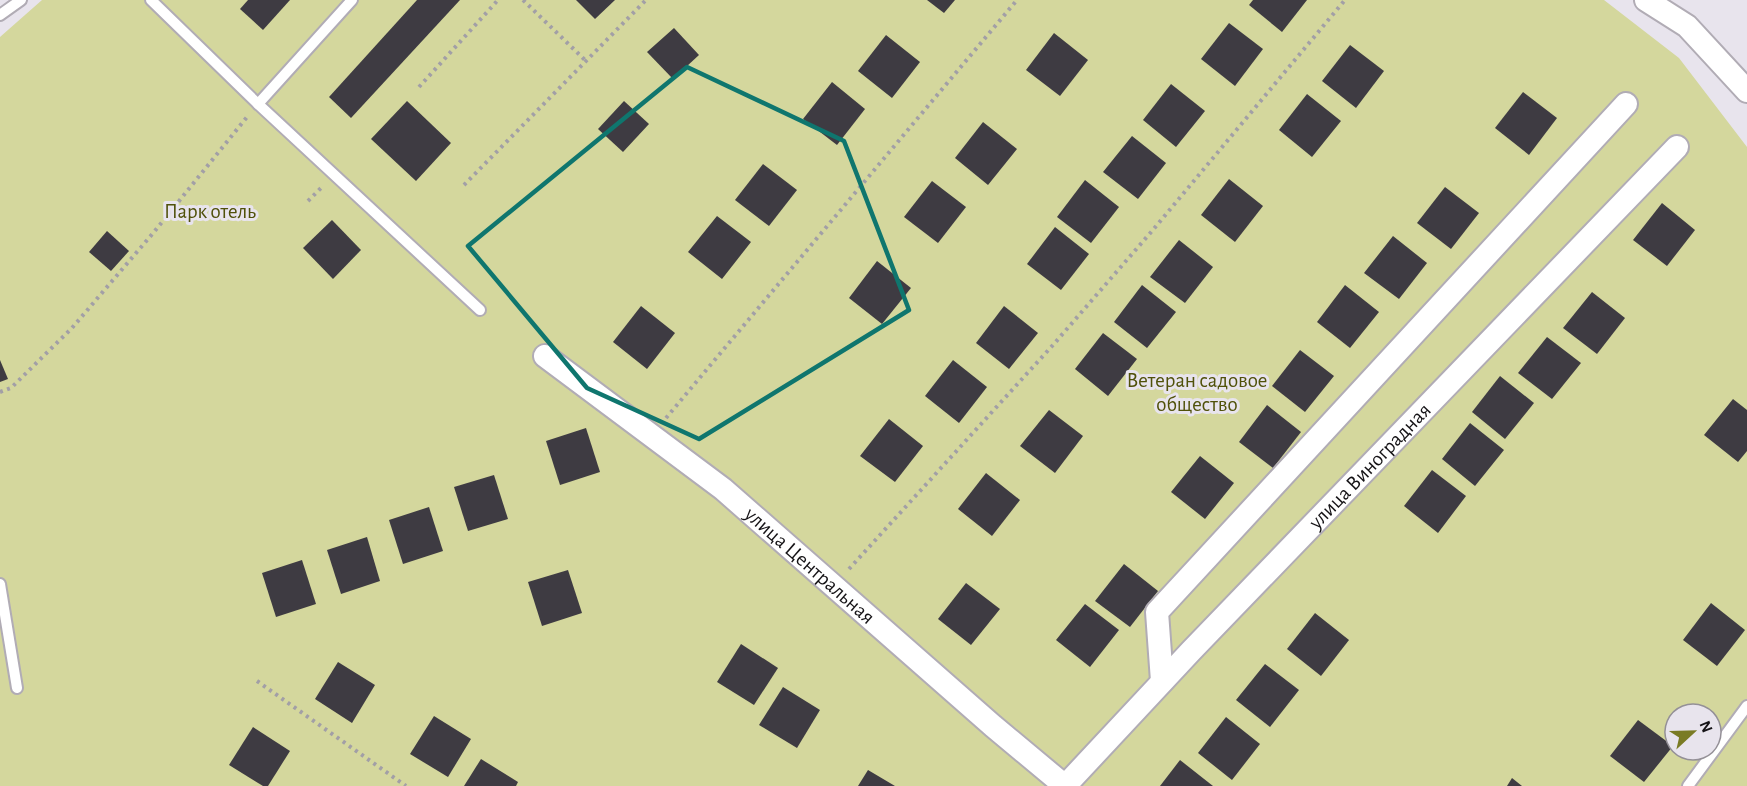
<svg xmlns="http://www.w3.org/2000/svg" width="1747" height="786" font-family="'Alegreya Sans',sans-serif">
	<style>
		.green { fill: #d4d79d; fill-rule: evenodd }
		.building { fill: #3e3b42 }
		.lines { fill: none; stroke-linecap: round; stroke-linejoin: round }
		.service-casing { stroke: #b1acb5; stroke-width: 14 }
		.minor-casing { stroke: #b1acb5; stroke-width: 26 }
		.path { stroke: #a29fa6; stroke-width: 4; stroke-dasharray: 3 4.5; stroke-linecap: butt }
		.service { stroke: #fff; stroke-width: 10 }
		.minor { stroke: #fff; stroke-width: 22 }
		.marked { fill: none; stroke: #0f766e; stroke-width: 4.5; stroke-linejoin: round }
		.labels { text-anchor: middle; stroke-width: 6; stroke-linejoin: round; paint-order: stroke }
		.park-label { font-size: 21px; fill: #50510a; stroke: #e8e4ed }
		.street-label { font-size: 21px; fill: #151316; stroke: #e8e4ed }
	</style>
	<rect width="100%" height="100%" fill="#e8e4ed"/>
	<path class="green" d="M42 0H1604L1679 58 1747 147V786H0V37ZM1675 714H1711V750H1675Z"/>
	<g class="building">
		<path d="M248 0H290L263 30 240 9Z"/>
		<path d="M417 0H460L351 118 329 97Z"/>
		<path d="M576 0H615L595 19Z"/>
		<path d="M927 0H955L944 13Z"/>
		<path d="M1253 0H1307L1282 32 1249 5Z"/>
		<path d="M1229 23 1263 49 1235 86 1201 59Z"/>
		<path d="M674 28 699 55 673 79 647 52Z"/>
		<path d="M1054 33 1088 60 1060 96 1026 70Z"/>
		<path d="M886 35 920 62 892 98 858 71Z"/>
		<path d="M1350 45 1384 71 1356 108 1322 81Z"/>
		<path d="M832 82 865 109 837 145 803 119Z"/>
		<path d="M1171 84 1205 111 1176 147 1143 120Z"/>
		<path d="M1523 92 1557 118 1529 155 1495 128Z"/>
		<path d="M1307 94 1341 121 1312 157 1279 130Z"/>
		<path d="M407 101 451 143 416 181 371 139Z"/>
		<path d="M624 101 649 124 623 152 598 129Z"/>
		<path d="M983 122 1017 149 988 185 955 158Z"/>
		<path d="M1132 136 1166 163 1138 199 1103 172Z"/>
		<path d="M763 164 797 190 769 226 735 200Z"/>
		<path d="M1229 179 1263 206 1235 242 1201 215Z"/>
		<path d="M1085 180 1119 207 1091 243 1057 217Z"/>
		<path d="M932 181 966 207 938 243 904 217Z"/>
		<path d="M1445 187 1479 213 1451 249 1417 223Z"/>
		<path d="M1662 203 1695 230 1667 266 1633 240Z"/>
		<path d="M717 216 751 242 722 279 688 252Z"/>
		<path d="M332 220 361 250 333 279 303 248Z"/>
		<path d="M1055 227 1089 254 1061 290 1027 264Z"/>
		<path d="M107 231 129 251 111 271 89 252Z"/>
		<path d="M1393 236 1427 263 1399 299 1364 273Z"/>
		<path d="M1179 240 1213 267 1185 303 1150 277Z"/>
		<path d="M877 261 911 288 882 324 849 298Z"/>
		<path d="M1142 285 1176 312 1147 348 1114 322Z"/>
		<path d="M1345 285 1379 312 1350 348 1317 322Z"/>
		<path d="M1592 292 1625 318 1597 354 1563 328Z"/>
		<path d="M641 306 675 333 647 369 613 342Z"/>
		<path d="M1004 306 1038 333 1009 369 976 343Z"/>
		<path d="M1103 333 1137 359 1108 396 1075 369Z"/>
		<path d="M1547 337 1581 363 1552 399 1518 373Z"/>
		<path d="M1300 350 1334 376 1305 412 1272 386Z"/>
		<path d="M0 360 8 379 0 382Z"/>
		<path d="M953 360 987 387 959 423 925 396Z"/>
		<path d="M1500 376 1534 403 1505 439 1472 412Z"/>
		<path d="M1733 399 1747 410V451L1738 462 1704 435Z"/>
		<path d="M1267 405 1301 432 1273 468 1239 442Z"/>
		<path d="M1049 410 1083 436 1055 473 1020 446Z"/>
		<path d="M889 419 923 446 895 482 860 456Z"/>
		<path d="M1470 423 1504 450 1475 486 1442 459Z"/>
		<path d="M586 428 600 472 560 485 546 441Z"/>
		<path d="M1200 456 1234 483 1205 519 1171 492Z"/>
		<path d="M1432 470 1466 496 1438 533 1404 506Z"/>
		<path d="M986 473 1020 500 992 536 958 509Z"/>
		<path d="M494 475 508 519 468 531 454 487Z"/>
		<path d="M429 507 443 551 403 564 389 520Z"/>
		<path d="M367 537 380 581 341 594 327 550Z"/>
		<path d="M302 560 316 604 276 617 262 573Z"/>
		<path d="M1124 564 1158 591 1130 627 1095 601Z"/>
		<path d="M568 570 582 613 542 626 528 582Z"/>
		<path d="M966 583 1000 609 971 645 938 619Z"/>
		<path d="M1711 603 1745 630 1717 666 1683 640Z"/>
		<path d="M1085 604 1119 630 1090 667 1056 640Z"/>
		<path d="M1315 613 1349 640 1321 676 1287 649Z"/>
		<path d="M741 644 778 668 754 705 717 682Z"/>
		<path d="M338 662 375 685 352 723 315 699Z"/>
		<path d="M1265 664 1299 690 1270 727 1236 700Z"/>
		<path d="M783 687 820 710 797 748 759 725Z"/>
		<path d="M434 716 471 739 448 777 410 754Z"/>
		<path d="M1226 717 1260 744 1232 780 1198 753Z"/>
		<path d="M1638 720 1673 746 1644 782 1610 756Z"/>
		<path d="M253 727 290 751 268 786H263L229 765Z"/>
		<path d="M481 759 518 782 516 786H464Z"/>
		<path d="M1180 760 1213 786H1160Z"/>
		<path d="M868 770 895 786H858Z"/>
		<path d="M1512 778 1522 786H1507Z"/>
	</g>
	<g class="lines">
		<defs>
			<g id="service">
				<path d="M151 0 258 104 480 310"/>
				<path d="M0 15 21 0"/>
				<path d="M258 104 352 0"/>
				<path d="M0 584 17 688"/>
				<path d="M1688 786 1747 706"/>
			</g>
			<g id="minor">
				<path d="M1646 0 1687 26 1747 91"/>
				<path id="s1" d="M545 356 723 489 993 726 1065 786"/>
				<path d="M1162 681 1157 612 1626 104"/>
				<path id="s2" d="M1065 786 1191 651 1677 147"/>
			</g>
		</defs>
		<use href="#service" class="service-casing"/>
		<use href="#minor" class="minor-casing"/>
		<g class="path">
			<path d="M523 0 586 61"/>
			<path d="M419 87 498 0"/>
			<path d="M464 185 646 0"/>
			<path d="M308 201 322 187"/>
			<path d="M0 392 11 388 72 328 154 232 247 117"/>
			<path d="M666 418 1017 0"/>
			<path d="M849 569 1053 345 1152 231 1345 0"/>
			<path d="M257 681 406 786"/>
		</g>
		<use href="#service" class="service"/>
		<use href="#minor" class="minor"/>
	</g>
	<path class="marked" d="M687 67 844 141 909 310 699 439 587 388 468 246Z"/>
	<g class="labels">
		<g class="park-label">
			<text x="210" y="218">Парк отель</text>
			<text x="1197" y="387">Ветеран садовое<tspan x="1197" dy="24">общество</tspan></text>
		</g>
		<g class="street-label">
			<text dy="7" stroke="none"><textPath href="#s2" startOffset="442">улица Виноградная</textPath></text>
			<text dy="7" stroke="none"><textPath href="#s1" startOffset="338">улица Центральная</textPath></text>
		</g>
	</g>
	<g transform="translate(1693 732) rotate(68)"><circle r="28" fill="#e8e4ed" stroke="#949097" stroke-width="1.5"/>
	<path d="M0-4.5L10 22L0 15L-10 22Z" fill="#7a7b24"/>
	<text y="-9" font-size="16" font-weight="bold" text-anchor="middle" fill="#151316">N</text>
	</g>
</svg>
